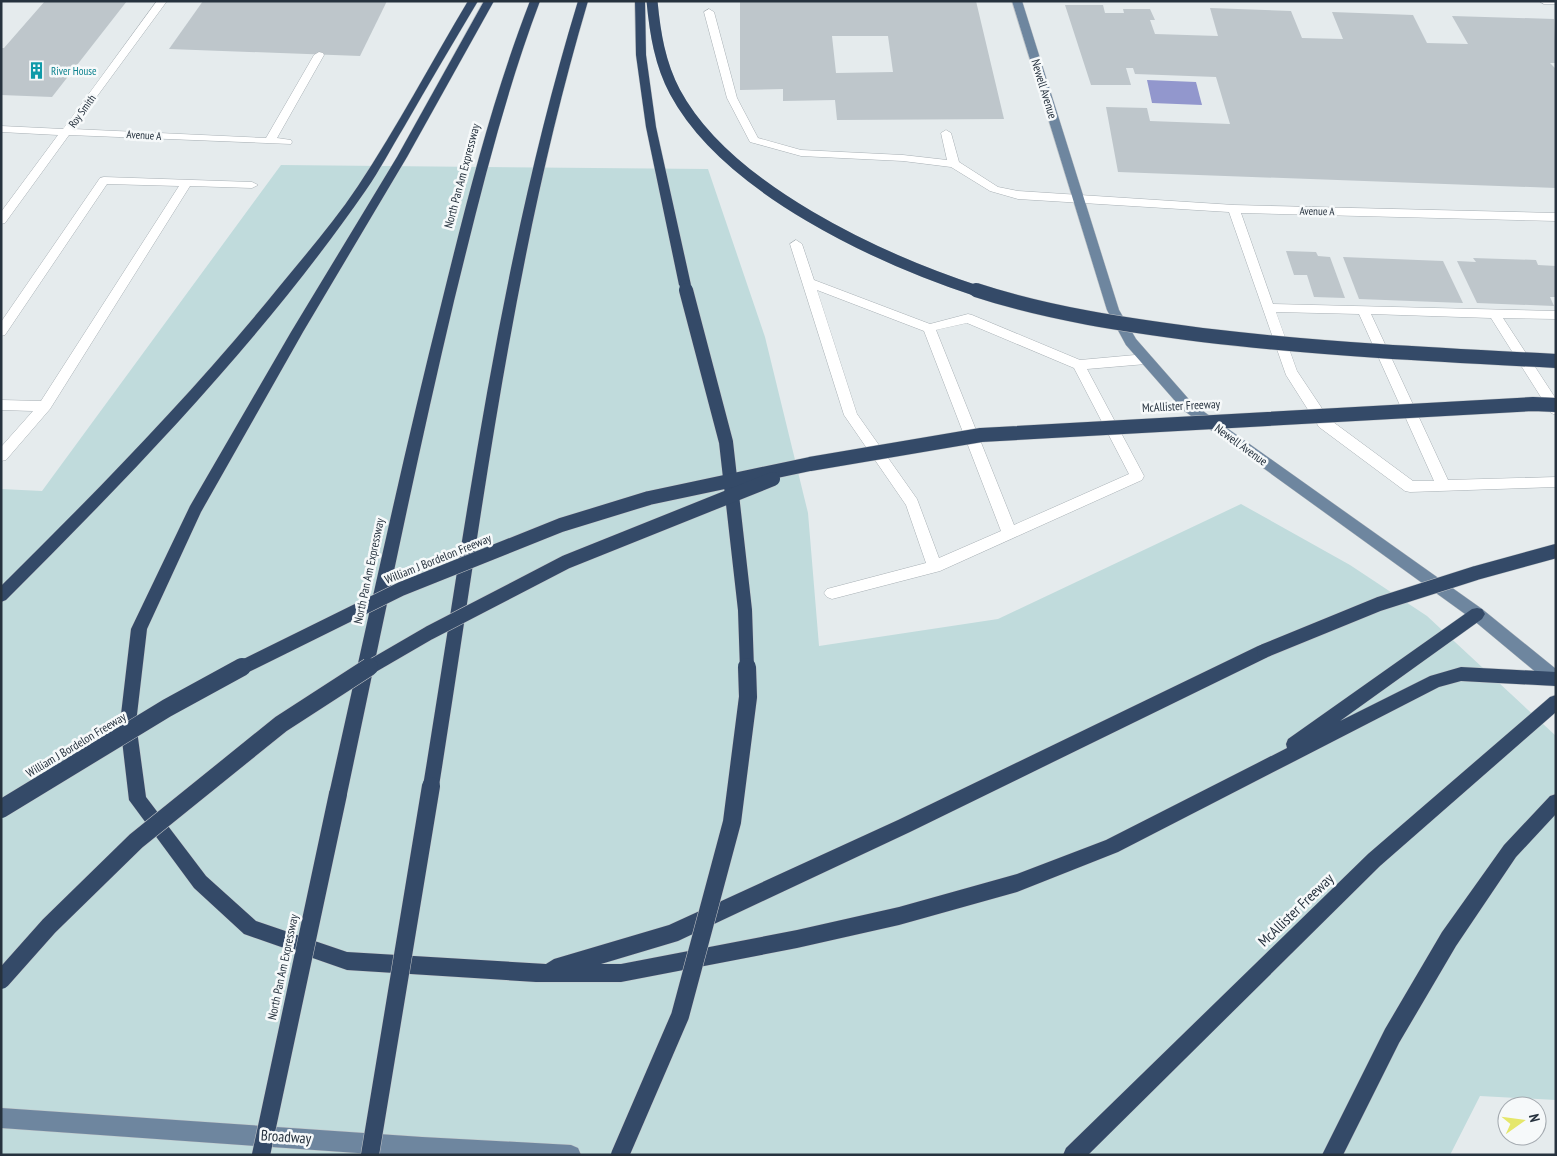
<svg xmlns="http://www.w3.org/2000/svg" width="1557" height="1156" font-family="'PT Sans Narrow',sans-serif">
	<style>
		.green { fill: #c0dbdc }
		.water { fill: #9297cd }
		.building { fill: #bec6cb; fill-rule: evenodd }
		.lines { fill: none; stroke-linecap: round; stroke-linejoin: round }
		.minor-casing { stroke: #a8b0b5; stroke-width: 1 }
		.major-casing { stroke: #c2c6c9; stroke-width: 1 }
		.highway-casing { stroke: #c2c6c9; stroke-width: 1 }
		.minor { fill: #fff; fill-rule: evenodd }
		.major { fill: #6e869f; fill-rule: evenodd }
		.highway { fill: #344a68; fill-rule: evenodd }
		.highway-bridge-far2-casing { stroke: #c2c6c9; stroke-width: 11; stroke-linecap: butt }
		.highway-bridge-far1-casing { stroke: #c2c6c9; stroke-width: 15; stroke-linecap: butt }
		.highway-bridge-casing { stroke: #c2c6c9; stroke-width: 19; stroke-linecap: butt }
		.highway-bridge-far2 { stroke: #344a68; stroke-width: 11 }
		.highway-bridge-far1 { stroke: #344a68; stroke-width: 14 }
		.highway-bridge { stroke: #344a68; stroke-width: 18 }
		.labels { text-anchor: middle; stroke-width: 5; stroke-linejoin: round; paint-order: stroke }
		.far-culture-label { font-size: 11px; fill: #0d838f; stroke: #f6f9fa; text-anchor: start }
		.far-street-label { font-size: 11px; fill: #26323e; stroke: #f6f9fa }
		.street-label { font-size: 12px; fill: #26323e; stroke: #f6f9fa }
		.near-street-label { font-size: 15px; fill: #26323e; stroke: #f6f9fa }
	</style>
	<rect width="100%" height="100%" fill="#e5ebed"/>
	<path class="green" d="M281 165 708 169 765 337 808 513 819 646 998 619 1241 504 1350 565 1427 616 1556 736V1100L1480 1096 1450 1155H1V489L42 491Z"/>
	<path class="water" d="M1147 80 1196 82 1202 105 1152 103Z"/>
	<g class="building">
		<path d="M45 1H127L52 97 1 95V48H4Z"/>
		<path d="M203 1H387L360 56 169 49Z"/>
		<path d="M740 1H976L1004 119 837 120 835 100 783 101V89L740 90ZM832 36H888L893 72 836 73Z"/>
		<path d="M1065 5H1103L1105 13H1124L1123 9H1150L1155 20H1150L1155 34 1218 36 1210 8 1291 11 1302 38 1343 39 1332 12 1413 15 1427 43 1468 44 1452 16 1554 19 1556 63H1550L1556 69V188L1118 172 1106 107 1147 108 1150 121 1230 124 1216 77 1135 74 1133 68H1126L1131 85H1091Z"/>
		<path d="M1286 251 1316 252 1318 256 1330 257 1345 298 1314 297 1307 275H1294Z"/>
		<path d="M1343 257 1443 261 1463 303 1359 299Z"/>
		<path d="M1473 258 1536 260 1538 265 1556 266V297H1550L1554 306 1477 303 1457 261 1476 262Z"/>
	</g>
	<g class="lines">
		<defs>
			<g id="minor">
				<path d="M157 1H167L73 129 266 138 314 55 319 52 323 53 324 55 277 138 291 140 292 142 291 144 69 135 5 223 1 224V212L58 135 1 132V126L63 129Z"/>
				<path d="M1539 1H1556V4H1544Z"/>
				<path d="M709 9 714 12 737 98 758 138 801 150 903 155 947 160 941 133 946 130 951 133 959 162 998 187 1018 191 1234 205 1556 213V221L1241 213 1273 304 1556 311V319L1503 318 1556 399V415L1551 413 1491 318 1371 314 1448 480 1556 477V487L1410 492 1405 491 1319 427 1286 375 1229 212 1018 199 990 191 951 167 903 161 801 156 750 142 727 98 704 12ZM1276 312 1359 314 1434 481H1413L1329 419 1297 371Z"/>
				<path d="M104 177 252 182 258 185 252 188 190 186 50 409 6 460 1 461V447L33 411 1 410V400L41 401 179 186 107 184 5 335 1 336V322L100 178Z"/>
				<path d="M796 240 802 244 814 280 930 324 968 314 972 315 1080 360 1146 354 1151 356 1152 359 1151 362 1146 364 1087 369 1144 476 1142 480 940 571 832 599 827 597 824 593 827 589 926 563 906 505 844 415 790 244ZM817 290 924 331 1001 531 939 558 917 499 857 414ZM967 323 1074 368 1129 474 1014 525 936 330Z"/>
			</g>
			<g id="major">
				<path d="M1012 1H1022L1119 310 1136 339 1193 404 1482 609 1556 669V686L1550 684 1472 619 1183 410 1126 345 1107 310Z"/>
				<path d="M1 1108 422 1137 571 1145 578 1148 581 1155H386L1 1128Z"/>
			</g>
			<g id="highway">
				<path d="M468 1H478C453 43 428 85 404 127 391 148 380 170 366 190 262 340 134 472 6 600L1 602V586C98 490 193 393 279 287 306 254 334 222 358 186 397 127 431 63 468 1Z"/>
				<path d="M484 1H494L407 157 303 332 201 512 147 629 136 723 146 797 206 876 256 921 347 952 546 964 554 959 669 925 898 820 1258 646 1264 644 1270 646 1272 651 1270 656 910 832 678 941 601 964H621L797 930 899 907 1017 874 1106 840 1287 748 1286 744 1288 739 1472 609 1477 608 1482 609 1485 614 1482 619 1340 721 1430 676 1461 667 1556 672V686L1461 681 1439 687 1118 852 1017 892 899 925 797 948 621 982H536L347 970 244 934 194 888 129 800 120 723 131 629 190 506 291 332 397 157Z"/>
				<path d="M530 1H540C503 99 479 200 454 301 415 465 382 629 347 794L344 800 338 802 332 800 329 794C366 629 401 464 442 301 467 200 492 99 530 1Z"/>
				<path d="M578 1H588C512 257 481 523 439 786L437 792 431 794 425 792 423 786C466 523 500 257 578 1Z"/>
				<path d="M635 1H645L646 55 656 127 691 285 685 289 679 285 646 127 636 55Z"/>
				<path d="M1556 695V712L1380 866 1088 1155H1063L1066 1148 1368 854 1550 697Z"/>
				<path d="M1556 794V814L1516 857 1456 946 1399 1043 1343 1155H1322L1385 1029 1442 932 1504 845 1550 796Z"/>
			</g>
		</defs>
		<use href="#minor" class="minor-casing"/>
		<use href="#major" class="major-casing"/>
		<use href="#highway" class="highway-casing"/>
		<use href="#minor" class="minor"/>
		<use href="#major" class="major"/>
		<use href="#highway" class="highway"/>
		<defs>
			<g id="highway-bridge-far2">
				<path d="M652 1C655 33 660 64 675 92 727 189 879 259 980 292"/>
				<path d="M685 285 687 292"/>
			</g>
			<g id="highway-bridge-far1">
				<path d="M686 290 726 442 745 610 747 669"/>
				<path d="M976 290C1049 314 1126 325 1202 335 1320 349 1438 355 1556 361"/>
				<path d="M1264 651 1379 604 1476 573 1556 551"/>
				<path d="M239 669 401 589 561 525 649 498 810 464 981 435 1533 404 1556 405"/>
				<path d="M367 669 429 633 566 562 773 479"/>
			</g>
			<g id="highway-bridge">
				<path d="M1 809 167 708 242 667"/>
				<path d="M1 980 49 926 136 841 281 724 369 667"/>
				<path d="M261 1155 338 794"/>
				<path d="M370 1155 431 786"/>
				<path d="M620 1155 680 1016 732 822 748 697 747 667"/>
			</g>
		</defs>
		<use href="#highway-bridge-far2" class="highway-bridge-far2-casing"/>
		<use href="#highway-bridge-far1" class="highway-bridge-far1-casing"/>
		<use href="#highway-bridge" class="highway-bridge-casing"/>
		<use href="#highway-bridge-far2" class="highway-bridge-far2"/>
		<use href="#highway-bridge-far1" class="highway-bridge-far1"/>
		<use href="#highway-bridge" class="highway-bridge"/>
	</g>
	<defs>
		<symbol id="building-bare" viewBox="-9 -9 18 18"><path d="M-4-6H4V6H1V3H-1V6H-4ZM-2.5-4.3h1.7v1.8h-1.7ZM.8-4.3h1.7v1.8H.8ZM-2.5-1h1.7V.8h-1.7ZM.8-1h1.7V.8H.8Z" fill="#0f9aa8" stroke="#f6f9fa" stroke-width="2.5" paint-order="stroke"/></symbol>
	</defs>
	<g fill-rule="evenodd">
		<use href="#building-bare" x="24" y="58" width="25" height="25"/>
	</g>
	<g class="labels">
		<g class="far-culture-label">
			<text x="51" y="75">River House</text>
		</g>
		<g class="far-street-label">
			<text transform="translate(82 111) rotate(-54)" y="4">Roy Smith</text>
			<text transform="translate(144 135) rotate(3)" y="4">Avenue A</text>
			<text transform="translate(1317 211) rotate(1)" y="4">Avenue A</text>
		</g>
		<g class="street-label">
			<text transform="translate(1044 89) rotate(73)" y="4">Newell Avenue</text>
			<text transform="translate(462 176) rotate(-75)" y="4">North Pan Am Expressway</text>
			<text transform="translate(1181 406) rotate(-3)" y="4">McAllister Freeway</text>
			<text transform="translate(1241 445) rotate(36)" y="4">Newell Avenue</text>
			<text transform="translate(438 559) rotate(-22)" y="4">William J Bordelon Freeway</text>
			<text transform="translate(369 571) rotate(-78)" y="4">North Pan Am Expressway</text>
			<text transform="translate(76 745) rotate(-31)" y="4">William J Bordelon Freeway</text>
			<text transform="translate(283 967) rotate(-78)" y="4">North Pan Am Expressway</text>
		</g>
		<g class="near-street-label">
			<text transform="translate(1296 910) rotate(-44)" y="5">McAllister Freeway</text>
			<text transform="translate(286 1137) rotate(4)" y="5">Broadway</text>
		</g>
	</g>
	<rect width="1557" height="1156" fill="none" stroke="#26323e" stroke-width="5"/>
	<g transform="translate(1522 1121) rotate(76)"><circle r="24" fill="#f6f9fa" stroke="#a3a9af"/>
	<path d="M0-4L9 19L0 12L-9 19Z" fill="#e5e76a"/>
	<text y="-8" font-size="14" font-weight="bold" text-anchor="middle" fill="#26323e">N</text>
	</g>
</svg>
